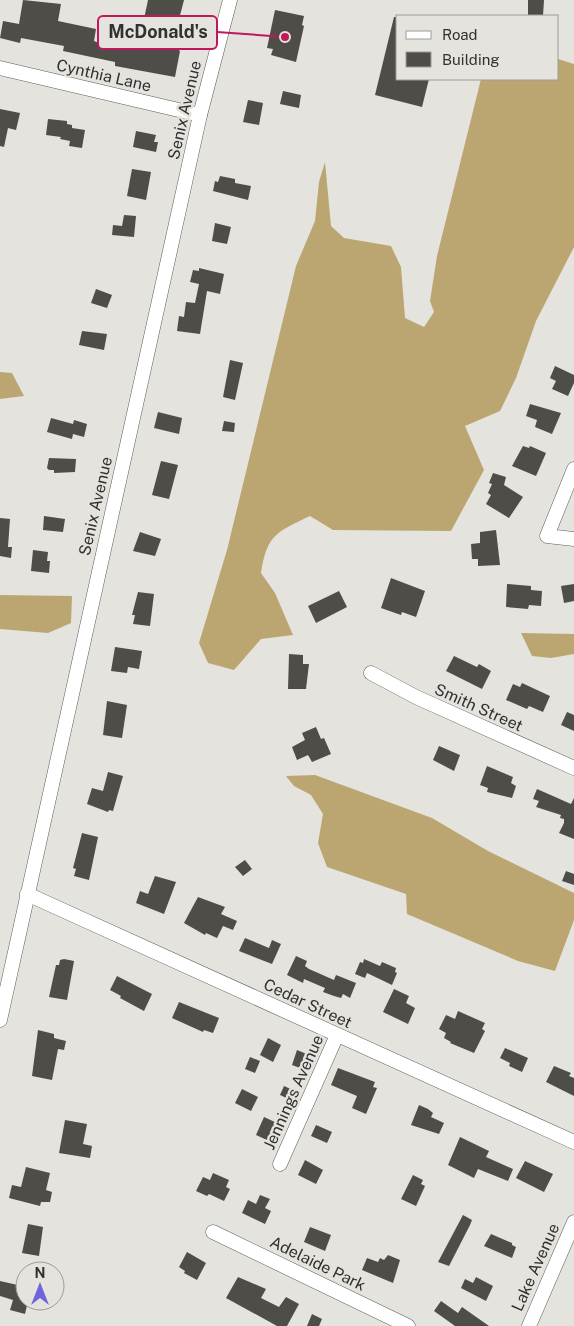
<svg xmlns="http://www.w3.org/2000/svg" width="574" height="1326" font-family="'Public Sans',sans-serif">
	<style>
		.forest { fill: #bba671 }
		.building { fill: #4f4d48 }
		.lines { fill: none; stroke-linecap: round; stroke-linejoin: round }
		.minor-casing { stroke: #5e5c58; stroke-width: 15 }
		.minor { stroke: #fff; stroke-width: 14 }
		.labels { text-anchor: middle; stroke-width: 5; stroke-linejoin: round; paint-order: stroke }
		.street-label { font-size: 16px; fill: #32312f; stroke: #e5e3de }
		.leader { fill: none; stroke: #c2185b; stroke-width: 2 }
		.callout-dot { fill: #c2185b; stroke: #e5e3de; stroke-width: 2 }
		.callout { fill: #e5e3de; stroke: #c2185b; stroke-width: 2 }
		.callout-label { font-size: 18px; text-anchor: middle; font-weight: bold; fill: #32312f }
	</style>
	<rect width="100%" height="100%" fill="#e5e3de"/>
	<g class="forest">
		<path d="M558 59 574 64V247L536 321 516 378 500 411 465 426 484 470 451 531 333 530 310 516C277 532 267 534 261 573L275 593 293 635 261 639 234 670 208 663 199 643 227 550 296 266 315 221 319 182 325 162 331 226 344 238 391 246 401 267 405 318 424 327 434 312 430 301 437 256 481 79H558Z"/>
		<path d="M0 372 12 373 24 396 0 399Z"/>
		<path d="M0 595 72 596 71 623 48 633 0 629Z"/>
		<path d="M521 633 574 634V654L551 658 532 656Z"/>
		<path d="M315 775 432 818 488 851 574 893V920L555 971 518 961 407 914 406 894 327 867 318 843 323 814 311 795 294 786 286 776Z"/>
	</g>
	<g class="building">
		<path d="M23 0 61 4 58 21 96 29 94 41 104 45 125 49 127 42 131 44V41L155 47 156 44 176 48 180 51 175 77 115 66V62L63 51 64 46 21 38 20 43 0 38 3 21 19 24Z"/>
		<path d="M148 0H184L177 27 144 19Z"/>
		<path d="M528 0H544L543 16H528Z"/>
		<path d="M275 10 304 16 302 25 304 26 296 62 271 55 273 49 267 48Z"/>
		<path d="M394 17H398V79H429L422 107 375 95Z"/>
		<path d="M283 91 301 95 299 108 280 104Z"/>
		<path d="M248 100 263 103 259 125 243 122Z"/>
		<path d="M0 109 20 113 16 130 8 128 4 147 0 146Z"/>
		<path d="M48 119 67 121V124L72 125V128L85 130 82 148 69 146 70 141 60 139 61 137 46 135Z"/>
		<path d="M136 131 156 135 154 142H158L156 152 133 147Z"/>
		<path d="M132 169 151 172 146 200 127 196Z"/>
		<path d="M220 176 235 179V183L251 186 248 200 213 191 215 181 218 182Z"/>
		<path d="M124 215 136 216 134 237 112 235 113 225 122 226Z"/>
		<path d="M215 223 231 227 227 244 212 241Z"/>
		<path d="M199 268 224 274 220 294 207 291 200 334 177 331 179 316 184 317 186 302 195 303 199 284 190 282 193 270 199 271Z"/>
		<path d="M96 289 112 295 107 308 91 303Z"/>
		<path d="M82 331 107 334 104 350 79 345Z"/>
		<path d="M230 360 243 363 235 400 223 397Z"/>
		<path d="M555 366 574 375V383L568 396 552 389 556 381 550 378Z"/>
		<path d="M530 404 561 413 552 434 535 427 537 420 526 416Z"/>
		<path d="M158 412 182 418 179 434 154 428Z"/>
		<path d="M51 418 73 424 74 420 87 424 84 437 73 434 72 439 47 432Z"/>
		<path d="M224 421 235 423 234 432 222 431Z"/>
		<path d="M523 446 529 448 530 446 546 453 536 476 512 466Z"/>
		<path d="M49 458 76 459 75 472 54 473V470H49L47 468Z"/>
		<path d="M161 461 178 465 169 499 152 495Z"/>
		<path d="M493 473 506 477 504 485 523 497 509 518 486 504 491 495 488 493 492 484 489 483Z"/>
		<path d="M44 516 65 519 63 532 43 530Z"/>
		<path d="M0 518 10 519 8 547H12L11 558 0 556Z"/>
		<path d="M496 530 500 565 478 566V559H472L471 544 480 543V532Z"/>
		<path d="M140 532 161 539 155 556 133 551Z"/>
		<path d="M33 550 48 552 47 561H50L49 573 31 571Z"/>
		<path d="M391 578 425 591 416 617 402 612 401 615 381 608Z"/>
		<path d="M507 584 531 586V590L542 591 541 606 529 605 528 609 506 607Z"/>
		<path d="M574 584V601L564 603 561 586Z"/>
		<path d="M339 591 347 607 316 623 308 606Z"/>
		<path d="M138 592 154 594 150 626 133 624 135 615H132Z"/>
		<path d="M115 647 142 651 139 669 128 667 127 673 111 671Z"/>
		<path d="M289 654 303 655V664H309L306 689H288Z"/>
		<path d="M454 656 477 667 479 664 491 671 482 689 446 671Z"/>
		<path d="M522 683 550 696 543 712 529 706 527 709 506 700 513 684 520 687Z"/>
		<path d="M107 701 127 705 122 738 103 735Z"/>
		<path d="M567 712 574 715V731L561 725Z"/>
		<path d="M316 727 321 739 324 738 331 754 312 762 308 755 297 760 292 747 305 740 302 733Z"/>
		<path d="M439 746 460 755 454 771 433 760Z"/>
		<path d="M487 766 513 777 511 783 516 786 512 798 487 792 488 788 480 785Z"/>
		<path d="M108 772 123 776 113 811 109 810 108 812 87 804 92 788 103 791Z"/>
		<path d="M537 789 571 804 574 798V839L559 833 564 823V819L560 818 561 815 536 807 539 801 533 799Z"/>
		<path d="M82 833 98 837 89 880 74 876 76 869 73 868Z"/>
		<path d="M245 860 252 869 243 876 235 867Z"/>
		<path d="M566 871 574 874V885L562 881Z"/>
		<path d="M155 876 176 882 164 914 136 903 140 891 148 894Z"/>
		<path d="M198 897 225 907 221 914 237 921 233 930 223 926 217 938 206 933 205 935 184 923Z"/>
		<path d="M245 938 269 948 272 940 281 944 272 964 239 951Z"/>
		<path d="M296 956 307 961 305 966 309 969 334 980 336 975 356 983 350 998 343 994 341 998 334 996 323 992 325 988 304 979 303 983 287 975Z"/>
		<path d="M64 959 74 961 67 1000 49 997 56 965H59L60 960Z"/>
		<path d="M364 959 380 966 382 962 396 968 395 972 397 973 392 985 367 973 365 978 355 974 360 962 363 963Z"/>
		<path d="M117 976 152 994 144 1011 120 998 121 996 110 990Z"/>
		<path d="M394 989 409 996 406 1003 415 1008 408 1024 383 1012Z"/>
		<path d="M179 1002 219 1018 213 1033 204 1030 203 1032 172 1018Z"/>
		<path d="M458 1011 485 1023 482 1029 485 1031 474 1053 450 1043 451 1042 444 1038 446 1033 439 1029 446 1015 455 1019Z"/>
		<path d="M38 1030 54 1034V1038L66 1041 64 1050 58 1049 52 1080 32 1076Z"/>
		<path d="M268 1038 281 1045 273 1062 260 1055Z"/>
		<path d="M505 1048 528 1058 522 1072 509 1066 510 1063 500 1058Z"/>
		<path d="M297 1050 314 1057 308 1071 292 1065Z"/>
		<path d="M250 1057 260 1061 255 1073 245 1069Z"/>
		<path d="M554 1066 571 1073 569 1076 574 1078V1096L546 1082Z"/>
		<path d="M338 1068 375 1082 373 1087 377 1088 366 1114 352 1108 357 1096 331 1085Z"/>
		<path d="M284 1086 297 1092 293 1101 280 1095Z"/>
		<path d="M242 1089 258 1097 251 1111 235 1103Z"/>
		<path d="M419 1105 428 1109 433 1113 431 1117 444 1123 439 1134 411 1125Z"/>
		<path d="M264 1117 277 1123 269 1141 256 1135Z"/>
		<path d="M65 1120 87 1124 83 1144 92 1146 90 1158 59 1153Z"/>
		<path d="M316 1125 332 1132 327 1143 311 1136Z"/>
		<path d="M460 1137 489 1151 486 1157 513 1169 508 1181 478 1169 474 1178 448 1165Z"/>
		<path d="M305 1160 323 1170 316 1184 298 1175Z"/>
		<path d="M525 1161 553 1174 544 1192 516 1178Z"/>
		<path d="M26 1167 50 1173 46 1190 52 1192 50 1202H41L40 1206 9 1198 12 1185 21 1187Z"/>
		<path d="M213 1173 229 1180 226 1187 230 1189 224 1201 209 1194 207 1196 196 1191 203 1177 210 1180Z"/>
		<path d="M413 1175 423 1180 421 1184 425 1186 416 1206 401 1199Z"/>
		<path d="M260 1195 270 1199 265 1208 271 1211 265 1224 242 1213 248 1200 256 1204Z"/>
		<path d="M463 1215 472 1220 470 1225 449 1266 438 1262Z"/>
		<path d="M28 1224 43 1227 39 1256 22 1253Z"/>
		<path d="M310 1227 331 1235 325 1251 304 1242Z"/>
		<path d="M491 1234 512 1243V1245L516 1247 512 1258 484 1246Z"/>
		<path d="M187 1252 206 1263 197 1280 184 1273 185 1271 179 1267Z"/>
		<path d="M388 1255 400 1260 393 1283 362 1270 367 1258 378 1262 380 1258 384 1260Z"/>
		<path d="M238 1277 266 1289 261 1298 279 1307 286 1297 299 1304 287 1326H277L226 1298Z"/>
		<path d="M476 1277 493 1286 486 1301 461 1288 465 1279 473 1283Z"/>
		<path d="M0 1281 22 1286 20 1295 25 1296V1301H28L25 1314 10 1310 13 1300 0 1296Z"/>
		<path d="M441 1301 458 1313 462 1307 489 1326H455L434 1311Z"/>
		<path d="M312 1314 322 1319 319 1326H307Z"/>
	</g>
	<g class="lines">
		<defs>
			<g id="minor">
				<path d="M0 68 200 115"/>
				<path d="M574 469 547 536 574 539"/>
				<path d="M371 673 416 697 574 768"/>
				<path d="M27 894 574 1142"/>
				<path d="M0 1020 200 115 230 0"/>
				<path d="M280 1164 337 1035"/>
				<path d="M213 1232 408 1326"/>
				<path d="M529 1326 574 1222"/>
			</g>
		</defs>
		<use href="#minor" class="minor-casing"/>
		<use href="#minor" class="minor"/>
	</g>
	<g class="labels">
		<g class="street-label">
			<text transform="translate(104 75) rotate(13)" y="6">Cynthia Lane</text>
			<text transform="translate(184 110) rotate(-77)" y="6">Senix Avenue</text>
			<text transform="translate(95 506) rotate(-77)" y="6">Senix Avenue</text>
			<text transform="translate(479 707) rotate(24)" y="6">Smith Street</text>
			<text transform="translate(308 1003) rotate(25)" y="6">Cedar Street</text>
			<text transform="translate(293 1092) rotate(-66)" y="6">Jennings Avenue</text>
			<text transform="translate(318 1263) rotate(26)" y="6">Adelaide Park</text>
			<text transform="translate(535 1267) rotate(-66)" y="6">Lake Avenue</text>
		</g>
	</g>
	<path class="leader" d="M285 37L217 32"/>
	<circle class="callout-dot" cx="285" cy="37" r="5"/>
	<rect class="callout" x="98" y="16" width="119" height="33" rx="5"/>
	<g class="callout-label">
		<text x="158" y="38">McDonald's</text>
	</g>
	<rect x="396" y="15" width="162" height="65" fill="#e5e3de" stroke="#9d9c98"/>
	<rect x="406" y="31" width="25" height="8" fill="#ffffff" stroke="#9d9c98"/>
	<text x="442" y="40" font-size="15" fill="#32312f">Road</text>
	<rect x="406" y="52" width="25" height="15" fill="#4f4d48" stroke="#9d9c98"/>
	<text x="442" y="65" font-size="15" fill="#32312f">Building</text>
	<g transform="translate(40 1286)"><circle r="24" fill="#e5e3de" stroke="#9d9c98"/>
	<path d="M0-4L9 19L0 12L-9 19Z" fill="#7163de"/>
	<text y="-8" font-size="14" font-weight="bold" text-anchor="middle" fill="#32312f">N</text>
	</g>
</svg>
